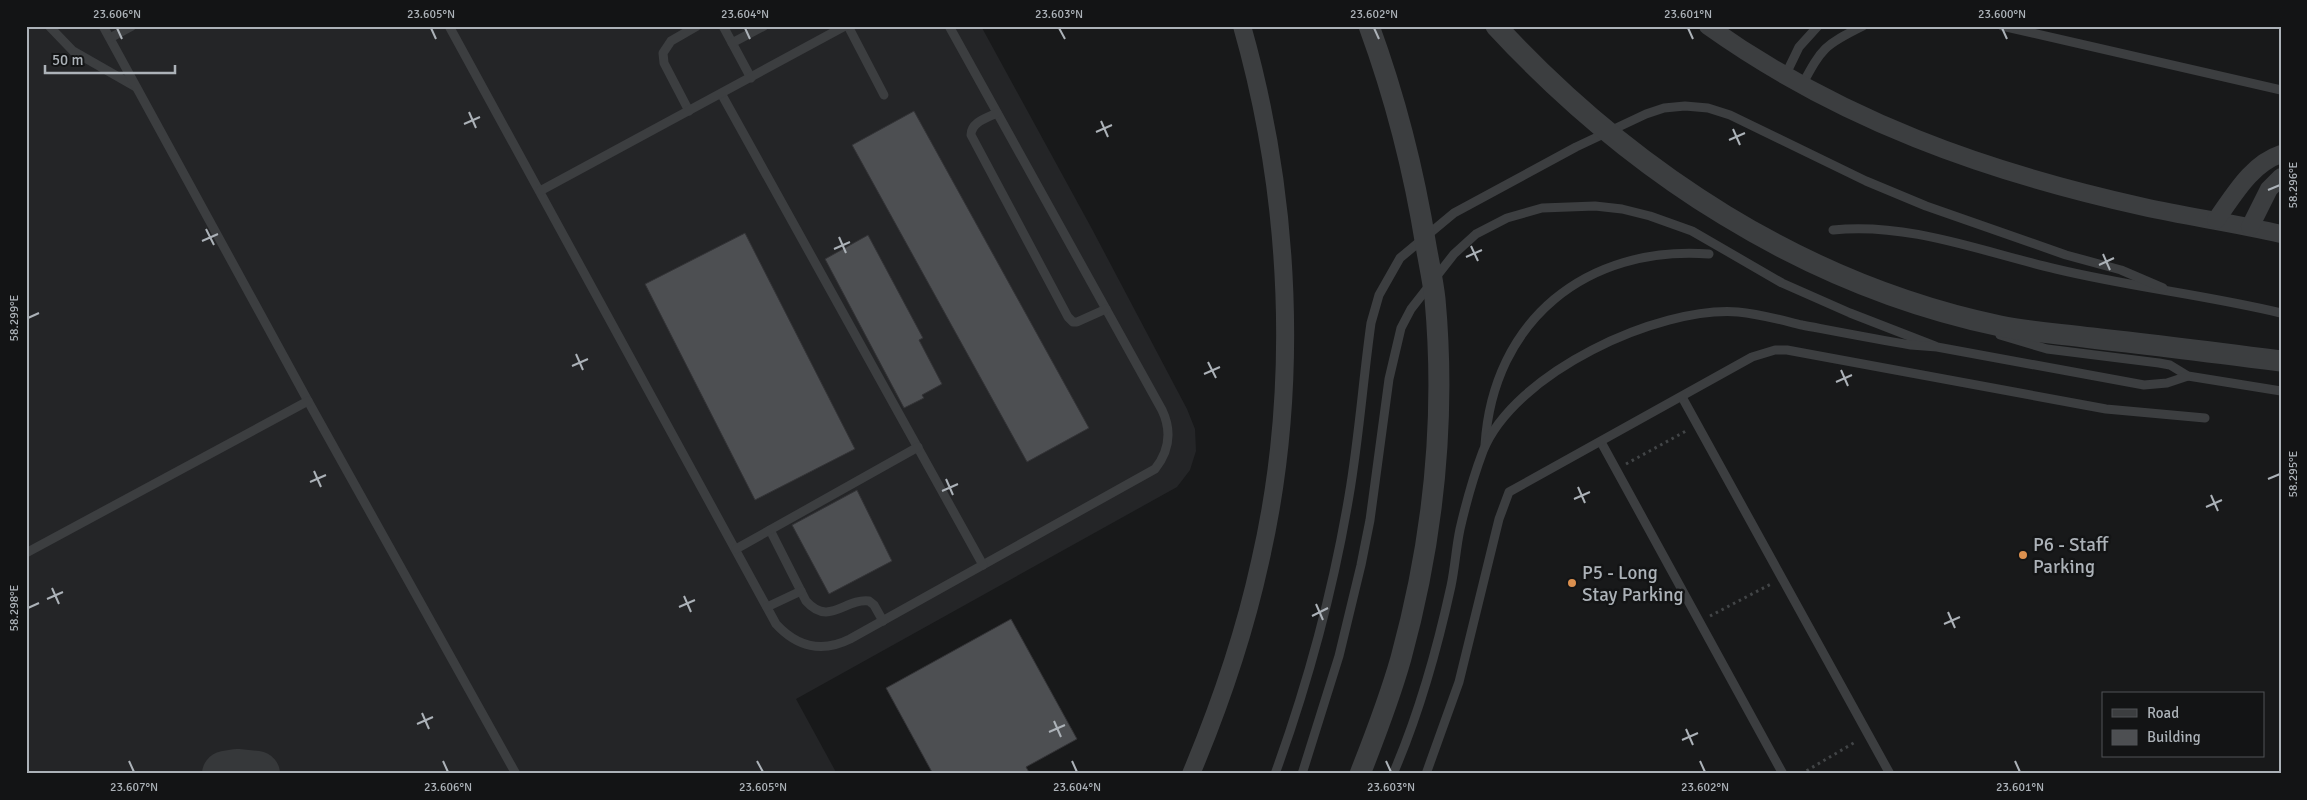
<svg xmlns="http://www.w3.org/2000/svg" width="2307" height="800" font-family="Signika,sans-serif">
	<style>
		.built { fill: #242527 }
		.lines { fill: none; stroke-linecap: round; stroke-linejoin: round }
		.taxiway { stroke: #36383a; stroke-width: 46 }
		.building { fill: #4d4f52; stroke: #333336 }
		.path { stroke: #424547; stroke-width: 3; stroke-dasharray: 2.5 4; stroke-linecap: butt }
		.service { stroke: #3c3e40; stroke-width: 9 }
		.minor { stroke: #3c3e40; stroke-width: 18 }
		.tertiary { stroke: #3c3e40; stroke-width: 21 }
		.ticks { fill: none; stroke: #acb2b8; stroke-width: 2 }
		.poi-dot { fill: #db904f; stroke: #131415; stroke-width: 2 }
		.labels { text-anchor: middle; stroke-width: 5; stroke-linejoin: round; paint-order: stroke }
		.poi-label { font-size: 19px; fill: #acb2b8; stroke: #131415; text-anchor: start }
		.neatline { fill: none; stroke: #acb2b8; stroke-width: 2 }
		.ticks-label { font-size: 12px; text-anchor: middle; fill: #acb2b8 }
	</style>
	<rect width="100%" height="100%" fill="#18191a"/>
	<path class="built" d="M26 26H981L1092 229 1187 409 1195 429 1196 451 1190 470 1177 487 796 699 837 774H26Z"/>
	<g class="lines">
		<path class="taxiway" d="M225 774 237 772 257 774"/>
	</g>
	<g class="building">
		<path d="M914 111 1089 428 1027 462 852 145Z"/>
		<path d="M745 233 855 449 755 500 645 284Z"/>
		<path d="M868 235 923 338 919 340 942 384 922 395 924 398 904 408 825 259Z"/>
		<path d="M857 490 892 561 829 594 792 525Z"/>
		<path d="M1011 619 1077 739 1026 767 1030 774H933L886 688Z"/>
	</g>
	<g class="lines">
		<g class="path">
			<path d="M1626 464 1686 431"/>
			<path d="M1710 616 1771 584"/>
			<path d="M1801 774 1857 741"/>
		</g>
		<g class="service">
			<path d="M49 26 73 51 136 87"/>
			<path d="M103 26 308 401 516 774"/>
			<path d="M449 26 776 624C797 647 822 653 850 639L1155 469C1170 450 1172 431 1162 410L949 26"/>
			<path d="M723 26 751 78"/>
			<path d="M848 26 884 95"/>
			<path d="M2002 26 2281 90"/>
			<path d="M110 38 132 26"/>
			<path d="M732 43 764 26"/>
			<path d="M1785 76 1799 47 1818 26"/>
			<path d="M1802 85C1822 48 1824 45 1863 26"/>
			<path d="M722 95 983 565"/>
			<path d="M689 111 664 63 663 53 671 41 697 26"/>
			<path d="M997 113C987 118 971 122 971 135L1068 317 1073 322H1077L1106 309"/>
			<path d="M540 191 845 26"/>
			<path d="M1833 230C1909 222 1983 252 2056 269 2131 287 2206 295 2281 313"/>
			<path d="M2000 335 2047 349 2159 363 2170 365 2188 376 2281 391"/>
			<path d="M1682 397 1890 774"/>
			<path d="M1601 442 1783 774"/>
			<path d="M1485 445C1493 320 1587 245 1709 254"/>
			<path d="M770 530 806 601C829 627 845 598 869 601L874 605 883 621"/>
			<path d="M736 549 918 447"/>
			<path d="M26 553 308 401"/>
			<path d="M767 607 801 591"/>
			<path d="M1275 774C1308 683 1333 591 1349 496 1359 438 1363 380 1371 323L1379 295 1400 258 1454 213 1576 147 1646 114 1664 108 1685 106 1708 108 1730 115 1866 181 1926 206 2066 255 2121 270 2163 288"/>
			<path d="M1302 774 1339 656 1361 565 1370 520 1389 379 1401 328 1411 309 1454 254 1476 234 1507 218 1542 208 1595 206 1622 209 1650 216 1692 231 1782 283 1850 313 1935 346"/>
			<path d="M1393 774C1419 714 1437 650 1451 586 1455 567 1456 548 1460 529 1466 503 1474 475 1483 451 1514 373 1658 306 1738 312 1760 314 1781 320 1802 325 1839 332 1875 339 1911 345L1937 347 2144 385 2167 383 2188 376"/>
			<path d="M1426 774 1459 682 1499 519 1509 492 1752 357 1775 350H1787L2106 409 2205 418"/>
		</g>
		<g class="minor">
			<path d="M1708 26C1840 120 1986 172 2144 207 2189 217 2235 223 2281 234"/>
			<path d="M2216 220C2234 195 2251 164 2281 154"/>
			<path d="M2250 227 2269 189 2281 177"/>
			<path d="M1191 774C1220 705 1244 635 1260 562 1300 388 1291 198 1242 26"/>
		</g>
		<g class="tertiary">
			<path d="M1496 26C1631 172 1804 285 2000 326 2030 332 2062 334 2092 338 2155 345 2218 353 2281 361"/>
			<path d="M1360 774C1375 736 1390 697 1401 658 1433 541 1446 419 1435 299 1433 281 1429 263 1426 246 1414 171 1395 97 1369 26"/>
		</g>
	</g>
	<path class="ticks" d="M117 28 122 39M431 28 436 39M745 28 750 39M1059 28 1065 39M1374 28 1379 39M1688 28 1693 39M2002 28 2007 39M469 112 476 128M1101 121 1108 137M464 124 480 117M1733 129 1740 145M1096 132 1112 125M1729 140 1745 133M2268 190 2280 185M206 229 214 245M839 237 846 253M202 241 218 234M1471 246 1478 261M834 249 850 242M2103 254 2110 270M1466 257 1482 250M2099 265 2114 258M28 318 39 313M576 354 583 370M1208 362 1216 378M572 366 588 359M1841 370 1848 386M1204 374 1220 367M1836 382 1852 375M314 471 321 487M946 479 953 495M2268 479 2280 474M310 482 326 475M1578 487 1585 503M942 491 958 484M2211 495 2218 511M1574 499 1590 492M2206 507 2222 500M52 588 59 604M684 596 691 612M47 599 63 592M1316 604 1323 620M679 607 695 600M28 608 39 603M1948 612 1955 628M1312 616 1328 608M1944 624 1960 617M422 713 429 729M1054 721 1061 737M417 724 433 717M1686 729 1693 745M1049 732 1065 725M1682 740 1698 733M129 761 134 772M443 761 448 772M757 761 763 772M1072 761 1077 772M1386 761 1391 772M1700 761 1705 772M2015 761 2020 772"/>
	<g class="poi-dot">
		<circle cx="2023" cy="555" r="5"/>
		<circle cx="1572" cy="583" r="5"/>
	</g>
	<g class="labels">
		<g class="poi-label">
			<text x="2033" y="551">P6 - Staff<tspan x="2033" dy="22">Parking</tspan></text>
			<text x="1582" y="579">P5 - Long<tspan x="1582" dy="22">Stay Parking</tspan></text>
		</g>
	</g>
	<rect width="2307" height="800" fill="none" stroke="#131415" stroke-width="55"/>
	<rect x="2102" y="692" width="162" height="65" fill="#131415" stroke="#505356"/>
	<rect x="2112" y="709" width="25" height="8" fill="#3c3e40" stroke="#505356"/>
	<text x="2147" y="718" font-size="15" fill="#acb2b8">Road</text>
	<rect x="2112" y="730" width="25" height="15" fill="#4d4f52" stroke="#505356"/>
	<text x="2147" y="742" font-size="15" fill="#acb2b8">Building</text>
	<path d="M45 65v8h130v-8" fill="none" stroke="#acb2b8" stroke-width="2.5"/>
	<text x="52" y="65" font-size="15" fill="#acb2b8" stroke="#131415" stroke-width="4" paint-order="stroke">50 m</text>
	<rect x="28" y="28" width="2252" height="744" class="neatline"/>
	<g class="ticks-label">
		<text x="117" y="18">23.606°N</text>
		<text x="431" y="18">23.605°N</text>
		<text x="745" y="18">23.604°N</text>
		<text x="1059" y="18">23.603°N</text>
		<text x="1374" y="18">23.602°N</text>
		<text x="1688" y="18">23.601°N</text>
		<text x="2002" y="18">23.600°N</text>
		<text transform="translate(2293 185) rotate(-90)" y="4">58.296°E</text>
		<text transform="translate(14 318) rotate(-90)" y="4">58.299°E</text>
		<text transform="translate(2293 474) rotate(-90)" y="4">58.295°E</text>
		<text transform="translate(14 608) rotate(-90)" y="4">58.298°E</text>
		<text x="134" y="791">23.607°N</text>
		<text x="448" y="791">23.606°N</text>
		<text x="763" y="791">23.605°N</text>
		<text x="1077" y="791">23.604°N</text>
		<text x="1391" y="791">23.603°N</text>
		<text x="1705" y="791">23.602°N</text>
		<text x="2020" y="791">23.601°N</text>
	</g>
</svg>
